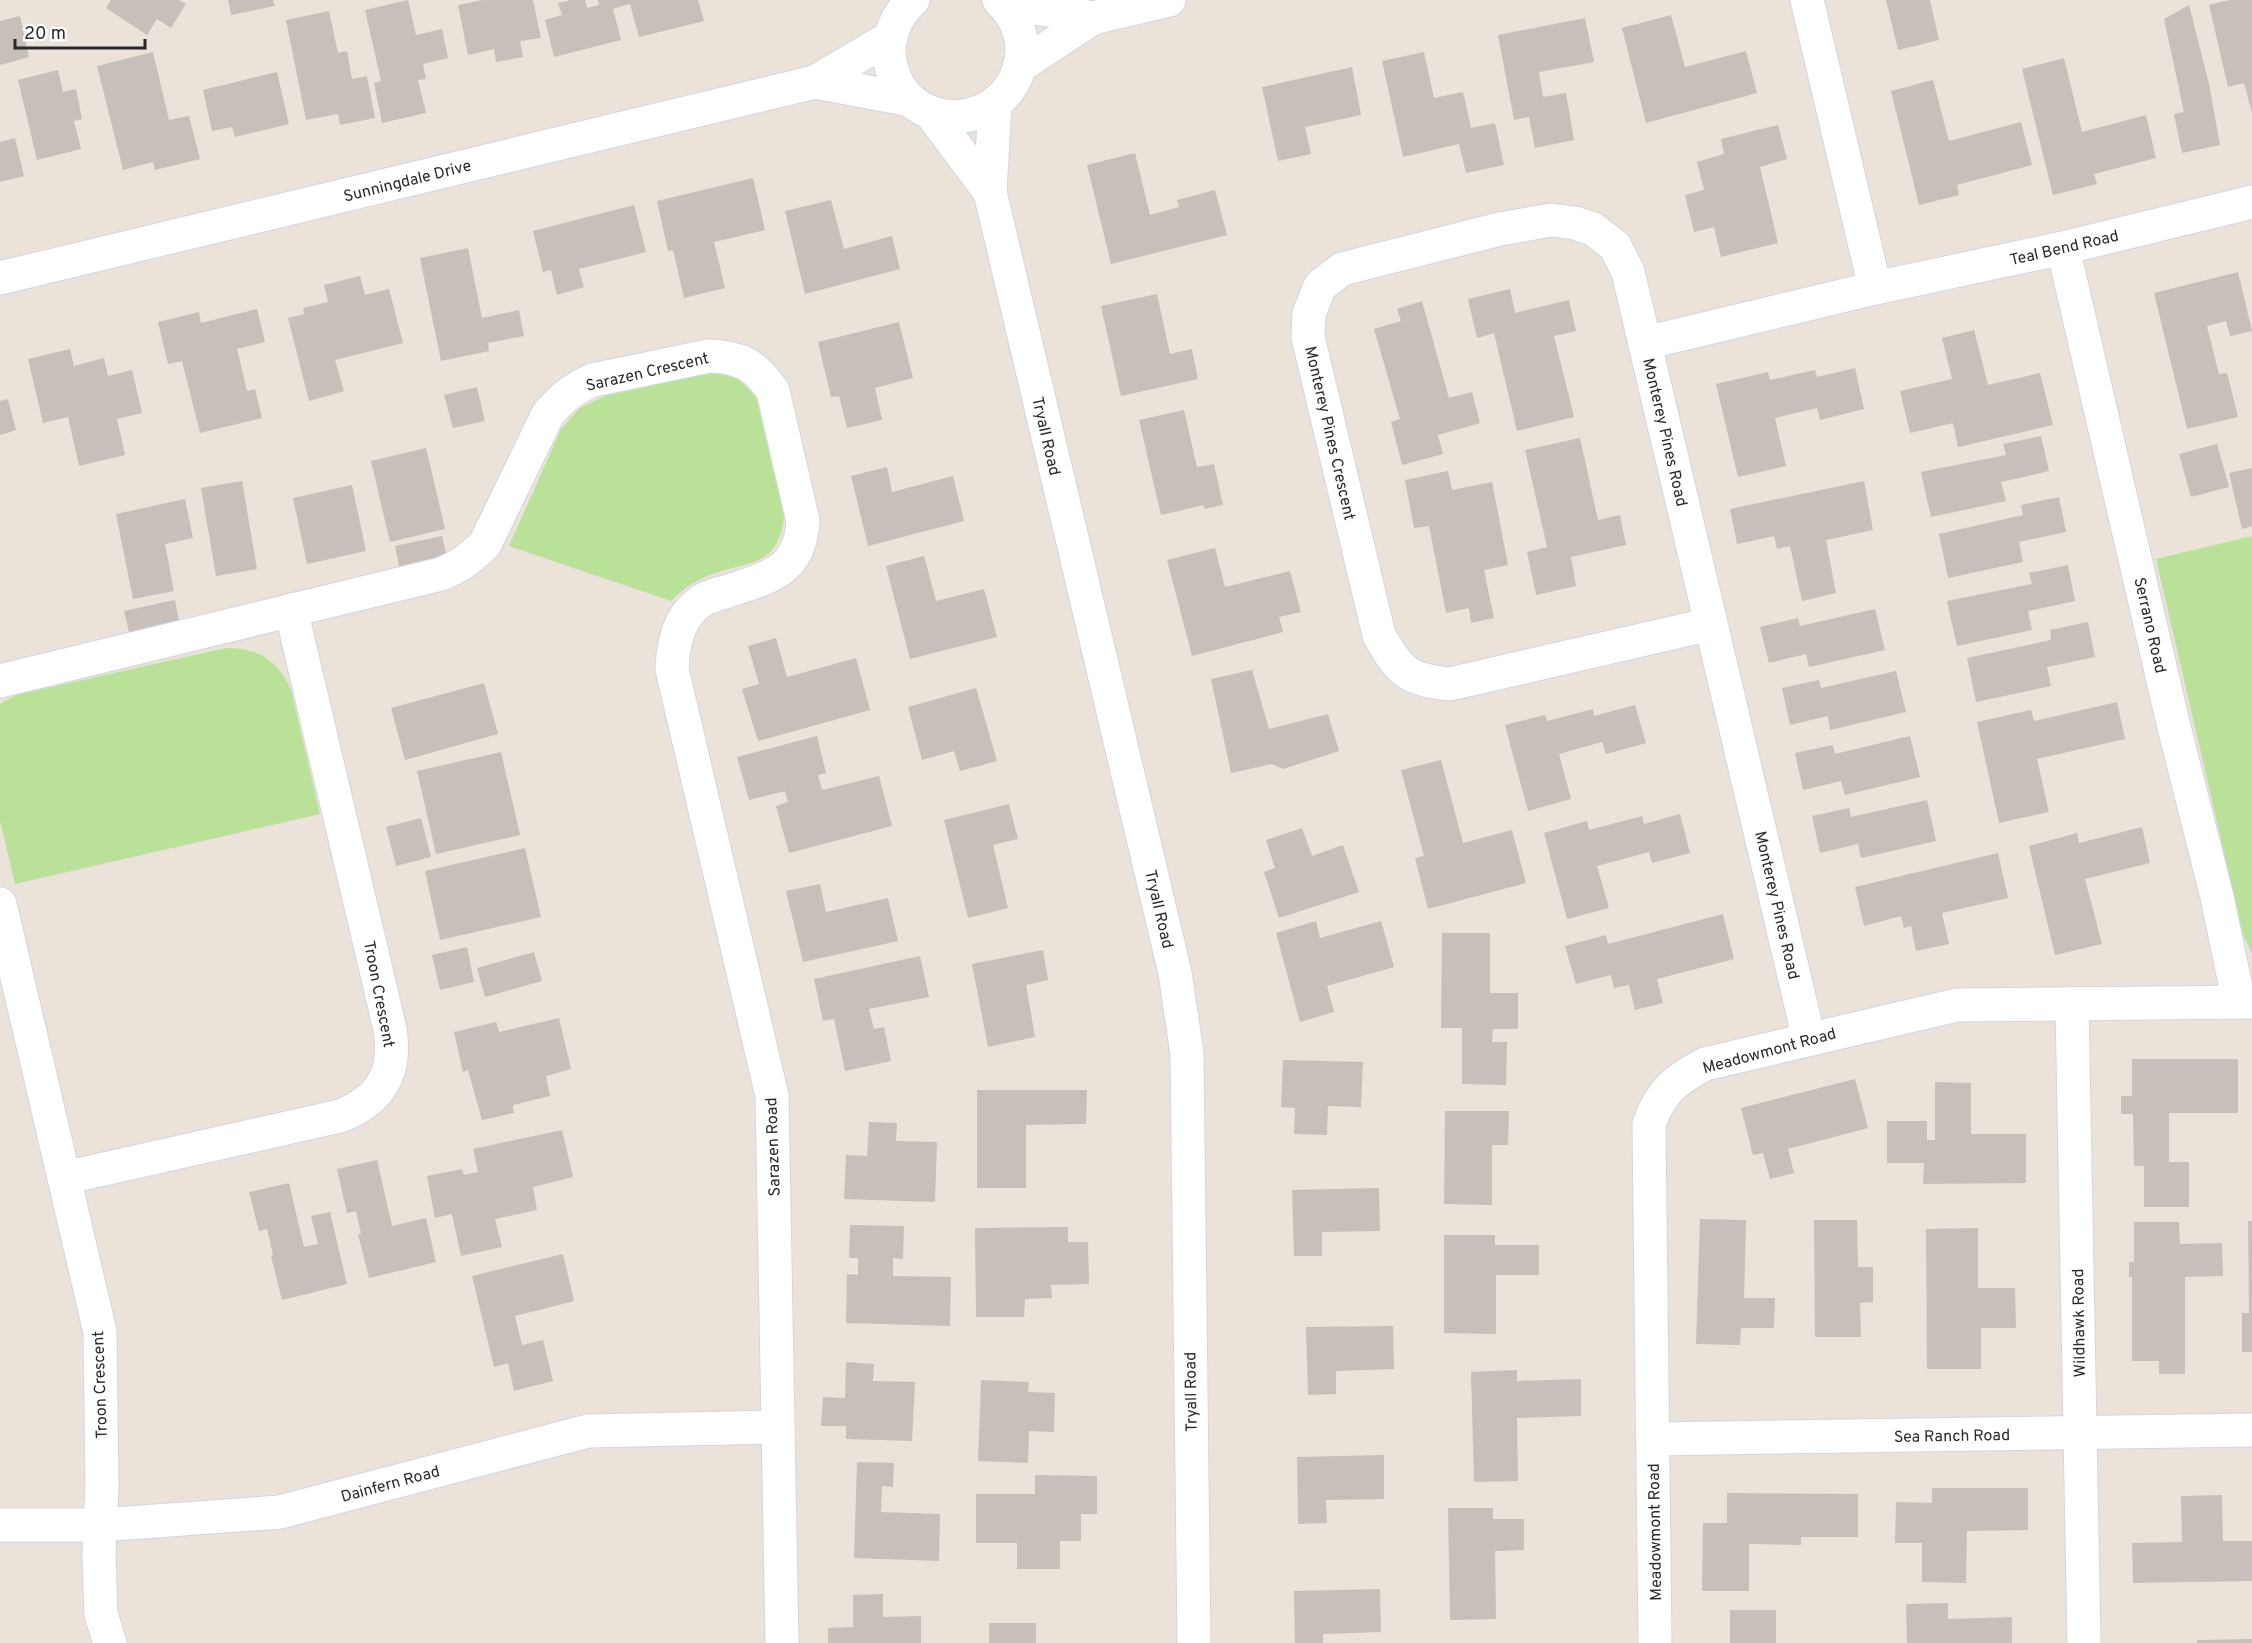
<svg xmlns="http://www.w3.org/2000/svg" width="2252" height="1643" font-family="Overpass,sans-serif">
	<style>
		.green { fill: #bae198 }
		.building { fill: #c6bfba }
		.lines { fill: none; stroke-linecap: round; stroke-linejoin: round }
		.street-casing { stroke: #d0d6e1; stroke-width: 35 }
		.secondary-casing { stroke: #d0d6e1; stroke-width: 35 }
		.street { stroke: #fff; stroke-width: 33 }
		.secondary { stroke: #fff; stroke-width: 33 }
		.labels { text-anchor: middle; stroke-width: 6; stroke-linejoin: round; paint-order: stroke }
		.street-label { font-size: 16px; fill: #292929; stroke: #fff }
	</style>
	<rect width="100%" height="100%" fill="#ebe2da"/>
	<g class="green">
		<path d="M708 373 724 374 739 380 756 397 784 517C778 571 744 560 705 577 691 583 681 591 671 601L509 546 561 429 580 408 605 396Z"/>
		<path d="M2252 536V954L2243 934 2156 559Z"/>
		<path d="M226 648C259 648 277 660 291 690L320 814 15 884 0 821V704L16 695Z"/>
	</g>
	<g class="building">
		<path d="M111 0H179L186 4 171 28 157 19 147 35 106 8Z"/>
		<path d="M228 0H273L275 6 231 15Z"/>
		<path d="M408 0 416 35 442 29 448 58 423 64 426 79 418 80 426 113 382 123 374 83 381 81 365 10Z"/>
		<path d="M483 0H533L541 38 520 41 523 57 496 62 494 49 468 55 458 5Z"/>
		<path d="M571 0H585L587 8 599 5 598 0H698L704 21 639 37 630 4 622 6 613 9 621 40 554 57 545 20 562 15 558 3Z"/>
		<path d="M1886 0H1930L1939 40 1898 50Z"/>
		<path d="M2230 0H2252V113L2244 83 2228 87 2209 5Z"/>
		<path d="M2189 5 2209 84 2220 145 2182 153 2174 114 2184 112 2164 19Z"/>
		<path d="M329 11 338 53 347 51 352 79 367 76 375 118 340 125 338 114 306 120 286 20Z"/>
		<path d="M1671 15 1685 67 1746 51 1757 93 1646 123 1622 28Z"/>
		<path d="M20 16 29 57 0 65V21Z"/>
		<path d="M1585 18 1594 62 1539 72 1543 97 1566 93 1574 140 1535 148 1529 117 1514 120 1498 35Z"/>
		<path d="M153 52 169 120 189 116 200 159 155 170 153 162 123 170 97 66Z"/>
		<path d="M1424 52 1434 98 1463 92 1471 128 1495 123 1504 165 1466 173 1459 144 1403 157 1382 61Z"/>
		<path d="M2064 58 2082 132 2146 115 2156 158 2094 174 2097 184 2053 195 2022 69Z"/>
		<path d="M1352 67 1361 115 1305 127 1311 154 1278 161 1262 87Z"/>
		<path d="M58 70 63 92 76 89 82 119 74 121 81 149 37 160 18 80Z"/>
		<path d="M277 72 289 124 235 137 232 127 212 131 203 90Z"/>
		<path d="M1933 80 1949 141 2021 122 2032 165 1957 185 1959 195 1919 205 1891 91Z"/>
		<path d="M1778 125 1787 159 1760 167 1778 243 1721 257 1714 227 1694 232 1685 195 1704 190 1697 162 1724 154 1721 139Z"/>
		<path d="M15 138 24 176 0 182V142Z"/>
		<path d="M1135 153 1150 215 1179 207 1177 200 1215 190 1227 235 1111 264 1087 165Z"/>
		<path d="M753 178 765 230 714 242 725 288 684 298 673 250 668 251 657 201Z"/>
		<path d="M831 200 844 249 892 236 900 269 805 294 785 211Z"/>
		<path d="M634 205 646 252 579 269 584 287 557 295 551 270 543 272 533 231Z"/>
		<path d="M468 248 482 318 519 310 524 336 488 343 489 351 441 361 420 258Z"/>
		<path d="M2238 272 2252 331 2230 336 2226 321 2207 326 2219 374 2227 373 2238 417 2187 429 2154 293Z"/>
		<path d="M360 276 365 295 389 289 403 343 335 360 344 391 309 401 288 318 304 314 303 308 328 302 324 285Z"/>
		<path d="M1510 289 1515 313 1569 300 1576 331 1554 336 1574 417 1517 431 1494 333 1477 338 1468 299Z"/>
		<path d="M1157 294 1170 354 1192 349 1198 379 1121 396 1101 306Z"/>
		<path d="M1422 301 1449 398 1472 392 1480 423 1438 435 1443 454 1402 465 1391 422 1400 419 1374 329 1401 321 1397 309Z"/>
		<path d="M257 309 265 342 237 349 247 391 255 389 262 418 200 433 182 361 168 364 158 322 199 312 201 323Z"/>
		<path d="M899 322 913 378 875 388 882 420 847 428 839 396 831 397 818 342Z"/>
		<path d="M1974 330 1988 385 2040 373 2053 425 1958 447 1953 423 1910 433 1900 391 1952 379 1942 338Z"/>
		<path d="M70 349 74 366 104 358 108 376 132 370 142 413 117 419 125 455 79 466 68 417 43 423 28 359Z"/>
		<path d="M1855 368 1864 409 1820 420 1817 408 1775 418 1786 466 1738 477 1716 384 1768 372 1770 380 1815 370 1817 377Z"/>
		<path d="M477 387 485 421 453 428 444 395Z"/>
		<path d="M8 399 16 430 0 435V401Z"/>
		<path d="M1184 410 1197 467 1214 464 1223 505 1204 509V505L1161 515 1139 420Z"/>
		<path d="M2041 436 2049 471 2001 482 2006 501 1931 517 1921 472 2006 455 2003 444Z"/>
		<path d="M1580 438 1598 520 1620 515 1626 545 1571 557 1576 586 1536 595 1527 552 1547 547 1525 450Z"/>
		<path d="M2217 444 2229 487 2191 497 2179 454Z"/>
		<path d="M426 448 445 529 390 542 371 461Z"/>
		<path d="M887 467 892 492 953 476 964 521 868 546 851 476Z"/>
		<path d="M2252 468V526L2242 529 2229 473Z"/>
		<path d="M1448 471 1452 490 1492 482 1508 565 1484 570 1494 618 1471 623 1469 608 1446 613 1429 526 1414 528 1405 480Z"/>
		<path d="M242 481 257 569 216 576 201 488Z"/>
		<path d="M1864 481 1873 530 1826 540 1836 593 1802 601 1790 546 1777 549 1774 536 1737 544 1730 509Z"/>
		<path d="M352 485 366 551 307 564 293 498Z"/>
		<path d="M2059 497 2066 532 2019 542 2023 562 1948 578 1939 534 2023 515 2021 505Z"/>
		<path d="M185 499 193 538 165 544 174 591 133 599 116 514Z"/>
		<path d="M442 536 449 567 401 576 395 546Z"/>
		<path d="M1215 548 1225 587 1290 571 1301 612 1279 617 1283 632 1192 656 1167 560Z"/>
		<path d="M924 556 936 601 984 589 997 637 910 659 886 566Z"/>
		<path d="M2068 565 2075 601 2028 611 2032 630 1957 646 1947 601 2032 584 2029 573Z"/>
		<path d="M175 600 180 626 130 636 124 611Z"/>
		<path d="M1875 609 1885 650 1809 667 1806 654 1769 663 1760 627 1798 618 1800 626Z"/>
		<path d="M2088 622 2095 657 2047 667 2051 686 1976 702 1967 658 2051 640 2050 630Z"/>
		<path d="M776 638 787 677 856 658 870 710 758 741 742 689 759 684 748 646Z"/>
		<path d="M1252 670 1269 729 1328 714 1339 751 1283 769 1272 764 1231 773 1211 679Z"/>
		<path d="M1896 671 1906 712 1830 730 1828 716 1790 725 1782 688 1819 680 1821 688Z"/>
		<path d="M484 683 498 734 405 760 391 708Z"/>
		<path d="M976 688 997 761 960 771 954 751 922 760 908 707Z"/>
		<path d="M2117 702 2125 739 2037 759 2049 812 1999 823 1977 722 2031 710 2034 721Z"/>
		<path d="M1635 705 1646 743 1606 754 1602 742 1559 754 1571 799 1528 811 1505 725 1545 715 1547 721 1593 709 1594 716Z"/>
		<path d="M817 736 826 773 818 775 822 790 879 776 892 826 789 853 776 806 788 802 785 791 749 800 737 757Z"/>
		<path d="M1910 736 1920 777 1845 795 1841 781 1803 790 1795 753 1833 745 1835 754Z"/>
		<path d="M501 752 520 835 436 854 417 771Z"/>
		<path d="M1441 760 1463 843 1512 830 1526 883 1428 909 1415 858 1424 856 1401 770Z"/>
		<path d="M1927 800 1936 841 1861 858 1858 844 1820 853 1812 816 1849 808 1851 817Z"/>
		<path d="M1009 804 1018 839 993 845 1008 908 968 918 944 820Z"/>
		<path d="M1680 814 1690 853 1652 863 1649 852 1597 866 1609 908 1567 919 1544 833 1587 821 1589 830 1642 816 1644 824Z"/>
		<path d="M421 818 431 857 396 866 386 827Z"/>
		<path d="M2142 827 2150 863 2085 879 2102 944 2055 955 2029 846 2077 833 2079 843Z"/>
		<path d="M1302 828 1312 856 1343 845 1359 892 1279 918 1264 872 1275 868 1266 840Z"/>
		<path d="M525 848 541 917 440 940 425 871Z"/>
		<path d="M1998 853 2008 898 1942 913 1949 944 1916 951 1911 926 1904 928 1901 916 1864 926 1855 887Z"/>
		<path d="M820 884 826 912 888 898 898 941 803 962 786 891Z"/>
		<path d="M1723 914 1734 959 1657 979 1663 1003 1635 1010 1629 985 1614 988 1611 975 1576 984 1565 946 1606 935 1608 944Z"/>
		<path d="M1316 921 1320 938 1381 921 1394 967 1327 986 1334 1012 1300 1022 1276 933Z"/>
		<path d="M1442 933H1490V993H1518V1029H1493L1492 1042H1507L1506 1085 1462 1084V1028H1441Z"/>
		<path d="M467 947 474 982 440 990 432 955Z"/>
		<path d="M1043 950 1048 980 1026 985 1035 1037 988 1047 972 964Z"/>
		<path d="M534 952 542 981 485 997 477 968Z"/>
		<path d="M920 956 929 997 869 1009 874 1029 884 1027 891 1061 845 1071 834 1019 823 1021 814 979Z"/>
		<path d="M559 1018 571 1069 546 1076 550 1096 513 1105 514 1113 482 1120 468 1070 463 1072 454 1032 496 1022 499 1032Z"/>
		<path d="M2132 1059H2238V1113H2169V1162H2189V1207H2144V1166H2134L2133 1114H2121V1096H2132Z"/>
		<path d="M1283 1060 1363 1062 1361 1107 1328 1106 1327 1135 1294 1134 1295 1108 1281 1107Z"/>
		<path d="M1855 1079 1868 1128 1788 1149 1794 1173 1770 1179 1763 1153 1753 1155 1741 1108Z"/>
		<path d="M1935 1082 1971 1083V1134H2026V1183L1923 1184 1924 1163H1887V1121H1927V1140H1935Z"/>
		<path d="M977 1090H1087L1086 1124 1026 1125V1188H977Z"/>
		<path d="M1445 1111H1509L1508 1145H1492V1205L1444 1204Z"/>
		<path d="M869 1122 897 1123 896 1141 937 1142 935 1202 844 1199 846 1155 867 1156Z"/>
		<path d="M562 1130 573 1177 533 1187 537 1210 495 1219 502 1247 461 1256 452 1214 435 1218 427 1176 462 1169 464 1175 478 1172 473 1149Z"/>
		<path d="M377 1160 392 1226 426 1218 436 1262 369 1278 358 1234H361L356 1211 347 1213 337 1169Z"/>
		<path d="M289 1183 304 1247 318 1244 311 1216 330 1212 347 1284 282 1300 271 1256 273 1255 267 1229 259 1231 249 1192Z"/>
		<path d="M1379 1188 1380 1231 1322 1232V1256H1294L1292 1190Z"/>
		<path d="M1700 1219 1746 1220 1744 1298H1775L1774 1328H1741L1740 1345 1696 1344Z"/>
		<path d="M1814 1220H1857L1858 1267H1873V1302L1860 1303 1861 1337H1815Z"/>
		<path d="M2248 1221H2252V1352H2242V1313H2249Z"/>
		<path d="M2134 1222H2179L2180 1244 2222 1243 2223 1276 2185 1277V1374H2159V1361H2132V1277H2129V1262H2134Z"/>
		<path d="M850 1225 904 1226 903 1259 893 1258V1276L951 1277 950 1326 846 1323 847 1274 858 1275V1258H849Z"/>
		<path d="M1068 1227V1242H1088L1089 1284 1051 1285 1052 1298 1025 1299 1024 1317H976L975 1228Z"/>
		<path d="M1978 1228V1288H2015L2016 1328H1981V1369H1927L1926 1229Z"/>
		<path d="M1444 1235H1495V1245H1539V1275H1496V1334L1444 1333Z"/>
		<path d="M563 1254 574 1301 515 1316 522 1345 543 1340 553 1381 514 1391 508 1363 494 1367 472 1276Z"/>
		<path d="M1393 1326 1394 1369 1336 1371V1394L1308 1395 1306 1327Z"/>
		<path d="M846 1362 874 1364 873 1381 915 1382 912 1441 846 1439V1426H821L823 1397 845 1398Z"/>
		<path d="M1517 1370V1381L1581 1379V1416L1517 1418 1518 1481 1474 1482 1471 1372Z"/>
		<path d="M981 1380 1029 1382 1028 1392 1055 1393 1054 1432 1029 1431 1028 1463 978 1461Z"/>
		<path d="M1384 1455V1499L1326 1500 1327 1523 1298 1524 1297 1457Z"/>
		<path d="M857 1462 894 1463 893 1487 882 1486 881 1512 940 1514 939 1561 854 1558Z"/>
		<path d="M1035 1475 1097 1476V1514H1081V1541H1060V1569H1017V1543H976V1494H1035Z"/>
		<path d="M1932 1488H2028V1530L1967 1531 1966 1583 1922 1582V1543H1895L1896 1502 1932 1503Z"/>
		<path d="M1727 1493 1858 1494V1537H1801V1545L1749 1544V1591H1702L1703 1523H1727Z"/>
		<path d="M2222 1495 2223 1541H2252V1581L2133 1583 2132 1543 2182 1542 2181 1496Z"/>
		<path d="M1448 1508H1493V1519H1524V1550L1495 1551 1496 1619 1450 1620Z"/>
		<path d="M1380 1589 1381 1632 1323 1634V1643H1295L1294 1591Z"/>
		<path d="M883 1594V1617L921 1616V1643H828V1628L853 1627V1595Z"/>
		<path d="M1948 1603V1619L2012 1617V1643H1907L1906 1604Z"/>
		<rect x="1730" y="1610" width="46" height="33"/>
		<rect x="989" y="1623" width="47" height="20"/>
		<path d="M2252 1639V1643H2197V1640Z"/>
	</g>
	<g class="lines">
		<defs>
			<g id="street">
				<path d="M1807 0 1875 288"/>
				<path d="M2063 248 2173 723 2217 897 2239 1002"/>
				<path d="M1645 343 1875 288 2063 248 2252 202"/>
				<path d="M1711 624 1450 684C1407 680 1399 671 1379 635L1308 337 1309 314 1320 286 1342 269 1500 229 1551 220 1575 223 1593 229 1615 246 1628 272 1809 1039"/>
				<path d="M0 681 441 574C459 567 471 558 485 544L548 414C562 398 574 388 593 380L709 356C741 357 755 365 773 391L803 521C800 573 767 578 725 592 718 594 709 596 703 600 679 614 673 643 672 669L772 1096 782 1643"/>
				<path d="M0 904 100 1332 102 1485 99 1555 101 1614 110 1643"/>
				<path d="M2072 1004 2084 1643"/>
				<path d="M64 1178 340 1116C381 1100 397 1073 390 1029L291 610"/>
				<path d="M1653 1439 2252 1430"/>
				<path d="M0 1525H100L280 1512 588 1431 777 1427"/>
				<path d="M1655 1643 1649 1124C1661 1091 1675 1080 1705 1064L1957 1005 2252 1002"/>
			</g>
			<g id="secondary">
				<path d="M913 0C896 15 886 39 890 61 904 140 1015 133 1022 52 1023 33 1013 13 999 0"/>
				<path d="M1001 2 1093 18"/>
				<path d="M1020 66 1093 18 1169 0"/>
				<path d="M815 82 911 100"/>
				<path d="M995 104 990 192 1175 973 1187 1054 1194 1643"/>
				<path d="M930 112 990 192"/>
				<path d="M0 278 815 82 891 37"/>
			</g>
		</defs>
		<use href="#street" class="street-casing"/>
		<use href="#secondary" class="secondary-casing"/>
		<use href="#street" class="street"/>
		<use href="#secondary" class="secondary"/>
	</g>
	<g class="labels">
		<g class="street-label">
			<text transform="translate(407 180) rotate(-14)" y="6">Sunningdale Drive</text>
			<text transform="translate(2064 247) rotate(-13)" y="6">Teal Bend Road</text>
			<text transform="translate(647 371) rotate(-13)" y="6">Sarazen Crescent</text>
			<text transform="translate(1666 432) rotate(77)" y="6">Monterey Pines Road</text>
			<text transform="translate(1331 433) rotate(77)" y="6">Monterey Pines Crescent</text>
			<text transform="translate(1047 436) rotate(77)" y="6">Tryall Road</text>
			<text transform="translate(2151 625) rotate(77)" y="6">Serrano Road</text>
			<text transform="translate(1778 905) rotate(77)" y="6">Monterey Pines Road</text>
			<text transform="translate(1160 909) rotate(77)" y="6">Tryall Road</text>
			<text transform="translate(380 994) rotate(79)" y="6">Troon Crescent</text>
			<text transform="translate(1769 1050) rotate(-15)" y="6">Meadowmont Road</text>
			<text transform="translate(772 1147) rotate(-92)" y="6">Sarazen Road</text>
			<text transform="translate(2078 1323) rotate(-91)" y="6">Wildhawk Road</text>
			<text transform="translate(99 1385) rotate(-92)" y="6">Troon Crescent</text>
			<text transform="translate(1190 1392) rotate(-91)" y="6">Tryall Road</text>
			<text transform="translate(1952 1435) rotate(-1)" y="6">Sea Ranch Road</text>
			<text transform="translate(390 1483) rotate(-15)" y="6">Dainfern Road</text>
			<text transform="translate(1654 1532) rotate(-91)" y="6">Meadowmont Road</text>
		</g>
	</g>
	<path d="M15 39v9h130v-9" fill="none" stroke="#292929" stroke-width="3"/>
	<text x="24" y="39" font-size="18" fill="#292929" stroke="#ffffff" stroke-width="4.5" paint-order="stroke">20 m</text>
</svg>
